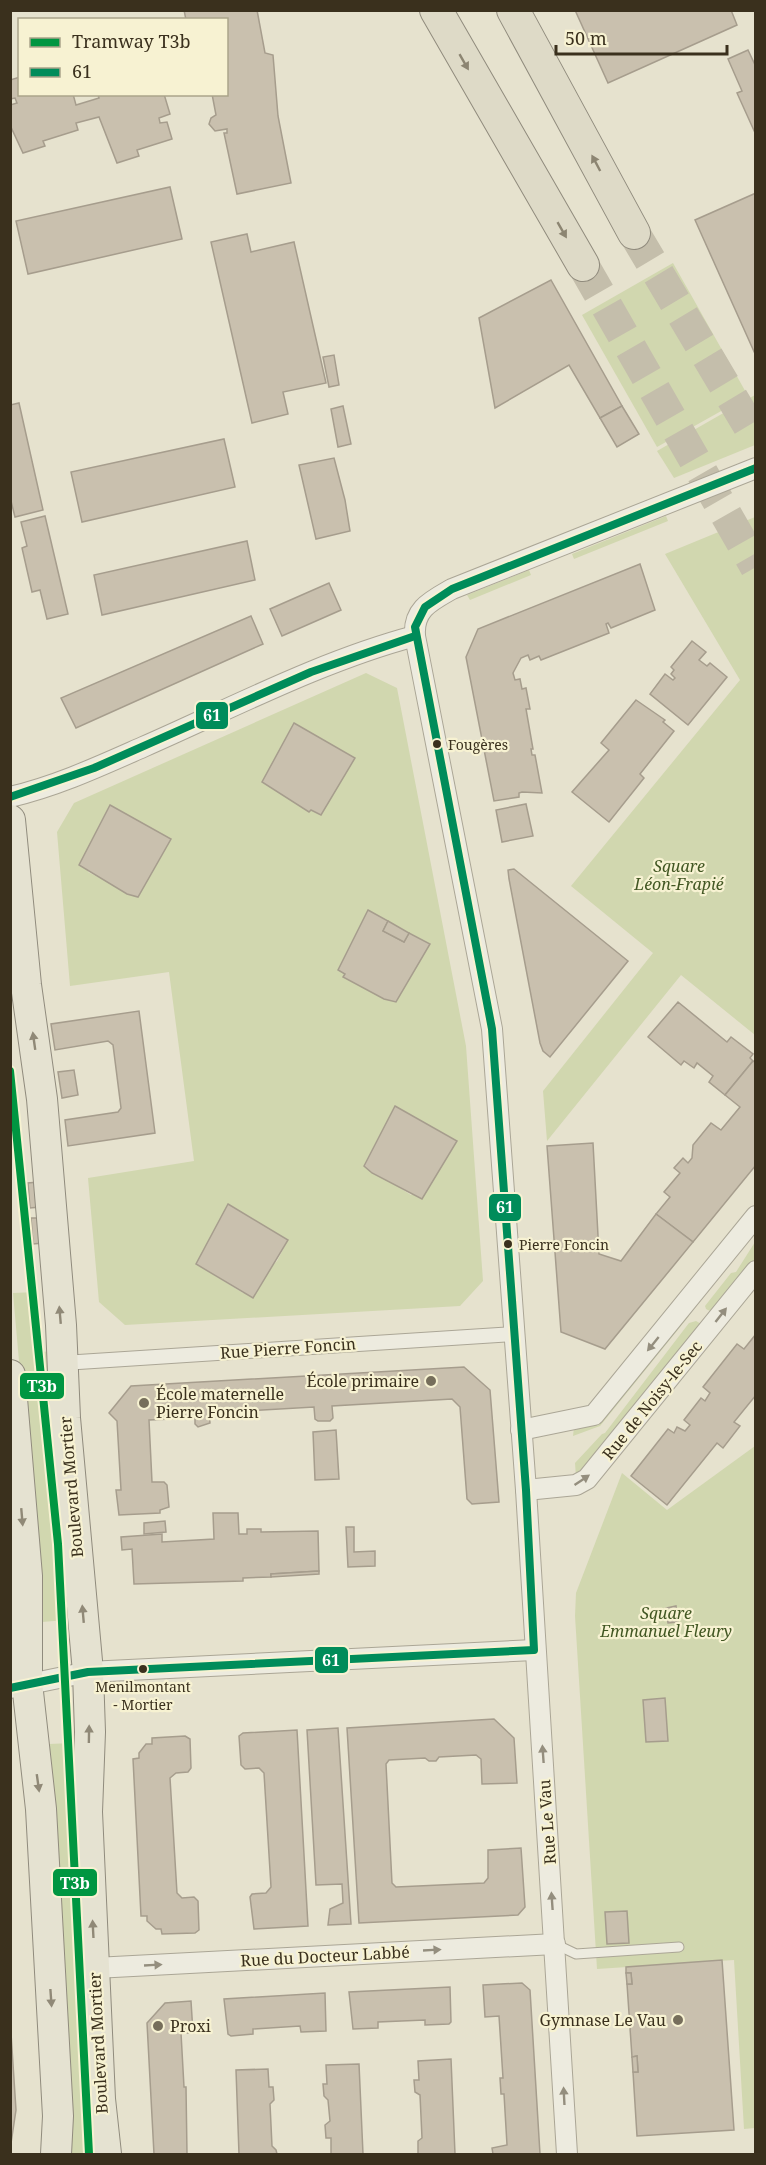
<svg xmlns="http://www.w3.org/2000/svg" width="766" height="2165" font-family="'Noto Serif',serif">
	<style>
		.green { fill: #d1d7af; fill-rule: evenodd }
		.building { fill: #c9c0ae; stroke: #a69d8d; stroke-width: 1.5 }
		.lines { fill: none; stroke-linecap: round; stroke-linejoin: round }
		.trunk-tunnel { stroke: #c4beab; stroke-width: 32; stroke-dasharray: 32 16; stroke-linecap: butt }
		.service-casing { stroke: #aba696; stroke-width: 11 }
		.pedestrian-casing { stroke: #aba696; stroke-width: 16 }
		.minor-casing { stroke: #aba696; stroke-width: 22 }
		.primary-casing { stroke: #908b7d; stroke-width: 32 }
		.trunk-casing { stroke: #908b7d; stroke-width: 34 }
		.service { stroke: #edebdf; stroke-width: 9 }
		.pedestrian { stroke: #edebdf; stroke-width: 14 }
		.minor { stroke: #edebdf; stroke-width: 20 }
		.primary { stroke: #e5e2d1; stroke-width: 30 }
		.trunk { stroke: #dedac7; stroke-width: 32 }
		.bus-1-casing { stroke: #f7f2d2; stroke-width: 12 }
		.bus-1 { stroke: #008c5a; stroke-width: 8 }
		.tram-1-casing { stroke: #f7f2d2; stroke-width: 12 }
		.tram-1 { stroke: #009641; stroke-width: 8 }
		.oneway { fill: #8c8572 }
		.oneway2 { fill: #908977 }
		.oneway3 { fill: #948e7e }
		.bus-dot { fill: #3a301d; stroke: #f7f2d2; stroke-width: 2 }
		.poi-dot { fill: #766e5b; stroke: #f7f2d2; stroke-width: 2 }
		.labels { text-anchor: middle; stroke-width: 4.5; stroke-linejoin: round; paint-order: stroke }
		.bus-label { font-size: 14px; fill: #3a301d; stroke: #f7f2d2; text-anchor: start }
		.park-label { font-size: 16px; font-style: italic; fill: #425723; stroke: #f7f2d2 }
		.street-label { font-size: 16px; fill: #3a301d; stroke: #f7f2d2 }
		.poi-label { font-size: 16px; fill: #3a301d; stroke: #f7f2d2; text-anchor: end }
		.line-badge { stroke: #f7f2d2; stroke-width: 2 }
		.badge-label { font-size: 16px; text-anchor: middle; font-weight: bold; fill: #fff }
	</style>
	<rect width="100%" height="100%" fill="#e6e2ce"/>
	<g class="green">
		<path d="M673 263 748 396 657 447 582 315Z"/>
		<path d="M755 395V445L674 478 657 451Z"/>
		<path d="M666 516 668 521 574 559 572 554Z"/>
		<path d="M755 517V1035L681 975 547 1141 543 1091 653 953 571 886 740 680 665 554Z"/>
		<path d="M529 570 531 575 470 600 467 595Z"/>
		<path d="M366 673 397 688 466 1046 483 1281 460 1306 125 1325 99 1302 88 1178 194 1161 169 972 70 986 57 832 74 803ZM294 723 354 758 321 815 311 810 309 811 263 782ZM110 805 171 839 138 897 88 872 98 827ZM368 910 388 921 383 931 404 942 410 933 430 944 396 1002 385 999 344 976 345 974 338 969ZM395 1106 457 1141 444 1163 411 1195 364 1165ZM228 1205 288 1240 277 1261 243 1293 196 1264Z"/>
		<path d="M755 1242V1259L712 1312 706 1309 705 1306 731 1273 736 1272Z"/>
		<path d="M36 1292 41 1352 52 1351 72 1607 65 1608 66 1620 42 1622 13 1293Z"/>
		<path d="M685 1314 689 1316 600 1426 573 1436 574 1427Z"/>
		<path d="M696 1321 703 1325 576 1477 575 1463 602 1434 605 1433 689 1323Z"/>
		<path d="M755 1446V2128L744 2129 734 1960 597 1969 575 1616 576 1593 622 1473 667 1510Z"/>
		<path d="M72 1743 92 2154H70L49 1744Z"/>
	</g>
	<g class="building">
		<path d="M184 10H257L265 53 273 55 278 116 291 183 237 194 224 133H227V129L215 131 209 124 211 118 216 115 212 94H226V20H186Z"/>
		<path d="M575 10H731L737 25 608 83Z"/>
		<path d="M748 50 756 67V135L737 93 742 91 728 59Z"/>
		<path d="M20 77V94H73L76 105 99 98 98 94H164L170 114 159 118 160 123 167 122 172 139 137 150 139 156 117 163 99 117 76 123 78 130 43 141 45 146 23 153 10 125V105L17 103 15 98 10 99V80Z"/>
		<path d="M170 187 182 239 28 274 16 221Z"/>
		<path d="M756 193V356L695 220Z"/>
		<path d="M247 234 251 252 294 242 326 383 283 392 288 414 252 423 211 242Z"/>
		<path d="M551 280 622 406 600 418 569 365 495 408 479 318Z"/>
		<path d="M334 355 339 385 329 387 323 357Z"/>
		<path d="M19 403 43 510 15 517 10 497V405Z"/>
		<path d="M343 406 351 444 338 447 331 409Z"/>
		<path d="M622 406 639 434 617 447 600 418Z"/>
		<path d="M224 439 235 487 82 522 71 472Z"/>
		<path d="M334 458 345 500 350 531 316 539 299 465Z"/>
		<path d="M45 516 68 614 47 619 40 590 32 592 22 548 27 546 21 522Z"/>
		<path d="M247 541 255 580 102 615 94 575Z"/>
		<path d="M640 564 655 610 611 628 608 623 606 624 609 633 541 660 539 656 530 660 528 655 521 658 513 673 515 680 520 679 522 689 526 688 530 709H526L533 749H531L532 755H535L542 793 522 792 519 793V797L494 801 466 657 478 629Z"/>
		<path d="M329 583 341 610 282 636 270 609Z"/>
		<path d="M251 616 263 644 76 728 61 698Z"/>
		<path d="M692 641 706 652 699 660 707 666 710 663 727 677 688 725 650 694 665 674 673 680 675 678 671 674 674 670 671 667Z"/>
		<path d="M636 700 665 720 663 722 674 731 640 774 644 778 609 822 572 792 609 750 601 743Z"/>
		<path d="M294 723 355 758 321 815 311 810 309 812 262 782Z"/>
		<path d="M526 804 533 836 502 842 496 810Z"/>
		<path d="M110 805 171 839 138 897 127 894 79 865Z"/>
		<path d="M514 869 628 961 550 1057 543 1051 540 1043 509 879 508 870Z"/>
		<path d="M368 910 388 921 383 931 404 942 409 933 430 944 396 1002 384 999 343 977 345 974 338 970Z"/>
		<path d="M388 921 409 933 404 942 383 931Z"/>
		<path d="M678 1002 727 1042 731 1037 753 1054 750 1058 753 1061 725 1095 709 1082 713 1076 697 1063 694 1068 684 1061 681 1065 648 1037Z"/>
		<path d="M139 1011 155 1133 68 1146 65 1120 118 1112 121 1108 113 1045 108 1041 55 1050 51 1024Z"/>
		<path d="M753 1061 756 1063V1165L693 1242 656 1214 670 1197 664 1192 680 1173 674 1168 683 1158 688 1163 692 1158 693 1145 711 1123 721 1130 740 1107 725 1095Z"/>
		<path d="M74 1070 78 1095 62 1098 58 1072Z"/>
		<path d="M395 1106 457 1141 422 1199 372 1173 364 1166Z"/>
		<path d="M593 1143 599 1254 621 1261 656 1214 693 1242 605 1349 561 1332 547 1146Z"/>
		<path d="M38 1182 40 1207 30 1208 28 1183Z"/>
		<path d="M228 1204 288 1240 253 1298 196 1264Z"/>
		<path d="M31 1218H41L43 1243 33 1244Z"/>
		<path d="M756 1334V1395L734 1422 740 1426 723 1448 717 1443 667 1505 631 1476 668 1429 674 1433 677 1427 685 1431 690 1425 684 1420 701 1398 705 1401 710 1393 703 1387 737 1344 744 1349Z"/>
		<path d="M464 1367 490 1390 499 1502 472 1504 467 1499 460 1407 452 1399 332 1406 333 1418 330 1421H318L315 1419 314 1407 209 1413 210 1423 198 1427 195 1424V1418L149 1420 152 1482H164L167 1485 169 1507 160 1510V1513L119 1515 116 1490H121L117 1421 109 1413 131 1386Z"/>
		<path d="M336 1430 339 1479 315 1480 313 1432Z"/>
		<path d="M213 1513H238L239 1534H247V1529H261V1532L318 1531 319 1571 271 1574V1577L243 1578V1581L134 1584 132 1549 122 1550 121 1537 162 1534V1542L214 1539Z"/>
		<path d="M165 1521 166 1532 144 1534V1523Z"/>
		<path d="M346 1527H354V1552L375 1551V1566L348 1567Z"/>
		<path d="M319 1571V1574L271 1577V1574Z"/>
		<path d="M676 1606 678 1622 668 1623 666 1608Z"/>
		<path d="M665 1698 668 1741 646 1742 643 1700Z"/>
		<path d="M494 1719 514 1738 517 1783 482 1784 481 1759 476 1755 439 1757 436 1761H429L425 1758 389 1760 386 1764 392 1883 396 1887 484 1883 488 1878V1850L521 1848 525 1907 518 1915 359 1923 347 1728Z"/>
		<path d="M338 1728 351 1924 328 1925 330 1909 343 1903 342 1884 316 1885 307 1730Z"/>
		<path d="M297 1730 308 1926 254 1929 250 1897 252 1894 266 1893 271 1887 264 1773 259 1768 245 1769 241 1765 239 1736 243 1733Z"/>
		<path d="M185 1736 190 1739 191 1768 188 1772 176 1773 170 1778 177 1893 182 1898 194 1897 198 1901 199 1930 195 1933 162 1934 161 1929H156L147 1921V1916H141L133 1759 139 1758V1753L146 1744H152V1738Z"/>
		<path d="M627 1911 629 1943 607 1944 605 1912Z"/>
		<path d="M722 1960 734 2130 637 2136 633 2072H638L637 2056 632 2057 627 1984H632L631 1973H626V1967Z"/>
		<path d="M626 1973H631L632 1984H627Z"/>
		<path d="M522 1983 530 1990 540 2154H493L492 2148 507 2145 504 2094H501L500 2078H503L499 2016 485 2017 483 1985Z"/>
		<path d="M450 1987 451 2022 449 2024 425 2025V2020L378 2022V2028L353 2029 349 1992Z"/>
		<path d="M325 1993 326 2031 301 2032 300 2026 253 2029V2034L231 2036 228 2034 224 1999Z"/>
		<path d="M191 2001 193 2033H181L184 2087H186L187 2154H154L147 2023 165 2003Z"/>
		<path d="M10 2018 16 2110 10 2150Z"/>
		<path d="M637 2056 638 2072H633L632 2057Z"/>
		<path d="M451 2059 455 2154H418V2141L422 2138 420 2095 415 2092 414 2080H419L418 2061Z"/>
		<path d="M359 2064 363 2154H331V2138H326L325 2125 330 2121 328 2100 324 2096 323 2084H327L326 2065Z"/>
		<path d="M268 2069 269 2087H273L274 2100 270 2104 272 2146 276 2150 277 2154H239L236 2070Z"/>
	</g>
	<g class="lines">
		<g class="trunk-tunnel">
			<path d="M634 233 756 438"/>
			<path d="M583 265 756 567"/>
		</g>
		<defs>
			<path id="service" d="M555 1944 576 1954 679 1947"/>
			<path id="pedestrian" d="M63 1363 514 1334"/>
			<g id="minor">
				<path d="M10 797C57 786 100 766 143 747 232 708 321 661 415 636"/>
				<path d="M521 1430 594 1415 756 1216"/>
				<path d="M526 1490 576 1485 587 1479 756 1271"/>
				<path d="M10 1688 88 1672 534 1650"/>
				<path d="M95 1968 555 1944"/>
				<path d="M567 2154 526 1490 492 1029 415 636C413 609 431 601 452 589L756 468"/>
			</g>
			<g id="primary">
				<path d="M10 820 26 985 42 1099 61 1325 65 1418 88 1672 90 1732 87 1812 100 2099 106 2154"/>
				<path d="M10 1375 27 1576V1683L41 1809 58 2116 56 2154"/>
			</g>
			<g id="trunk">
				<path d="M436 10 583 265"/>
				<path d="M513 10 634 233"/>
			</g>
		</defs>
		<use href="#service" class="service-casing"/>
		<use href="#pedestrian" class="pedestrian-casing"/>
		<use href="#minor" class="minor-casing"/>
		<use href="#primary" class="primary-casing"/>
		<use href="#trunk" class="trunk-casing"/>
		<use href="#service" class="service"/>
		<use href="#pedestrian" class="pedestrian"/>
		<use href="#minor" class="minor"/>
		<use href="#primary" class="primary"/>
		<use href="#trunk" class="trunk"/>
		<defs>
			<g id="bus-1">
				<path d="M10 797 94 768 311 672 415 636"/>
				<path d="M10 1688 88 1672 534 1650 526 1490 492 1029 415 627 425 607 452 589 756 468"/>
			</g>
		</defs>
		<use href="#bus-1" class="bus-1-casing"/>
		<use href="#bus-1" class="bus-1"/>
		<defs>
			<path id="tram-1" d="M10 1071 58 1544 89 2154"/>
		</defs>
		<use href="#tram-1" class="tram-1-casing"/>
		<use href="#tram-1" class="tram-1"/>
	</g>
	<defs><path id="oneway-solid" d="M-6-.8H1V-3.2L6.5 0L1 3.2V.8H-6Z" transform="scale(1.5)"/></defs>
	<g class="oneway">
		<use href="#oneway-solid" transform="translate(464 62) rotate(60)"/>
		<use href="#oneway-solid" transform="translate(596 163) rotate(-118)"/>
		<use href="#oneway-solid" transform="translate(562 230) rotate(60)"/>
	</g>
	<g class="oneway2">
		<use href="#oneway-solid" transform="translate(34 1041) rotate(-98)"/>
		<use href="#oneway-solid" transform="translate(60 1315) rotate(-95)"/>
		<use href="#oneway-solid" transform="translate(22 1517) rotate(85)"/>
		<use href="#oneway-solid" transform="translate(83 1614) rotate(-95)"/>
		<use href="#oneway-solid" transform="translate(89 1734) rotate(-89)"/>
		<use href="#oneway-solid" transform="translate(38 1783) rotate(82)"/>
		<use href="#oneway-solid" transform="translate(93 1929) rotate(-93)"/>
		<use href="#oneway-solid" transform="translate(51 1998) rotate(86)"/>
	</g>
	<g class="oneway3">
		<use href="#oneway-solid" transform="translate(721 1315) rotate(-52)"/>
		<use href="#oneway-solid" transform="translate(653 1344) rotate(129)"/>
		<use href="#oneway-solid" transform="translate(582 1480) rotate(-34)"/>
		<use href="#oneway-solid" transform="translate(543 1754) rotate(-94)"/>
		<use href="#oneway-solid" transform="translate(552 1901) rotate(-94)"/>
		<use href="#oneway-solid" transform="translate(432 1950) rotate(-3)"/>
		<use href="#oneway-solid" transform="translate(153 1965) rotate(-3)"/>
		<use href="#oneway-solid" transform="translate(564 2096) rotate(-93)"/>
	</g>
	<g class="bus-dot">
		<circle cx="437" cy="744" r="5"/>
		<circle cx="508" cy="1244" r="5"/>
		<circle cx="143" cy="1669" r="5"/>
	</g>
	<g class="poi-dot">
		<circle cx="431" cy="1381" r="6"/>
		<circle cx="144" cy="1403" r="6"/>
		<circle cx="678" cy="2020" r="6"/>
		<circle cx="158" cy="2026" r="6"/>
	</g>
	<g class="labels">
		<g class="bus-label">
			<text x="448" y="750">Fougères</text>
			<text x="519" y="1250">Pierre Foncin</text>
			<text x="143" y="1692" text-anchor="middle">Menilmontant<tspan x="143" dy="18">- Mortier</tspan></text>
		</g>
		<g class="park-label">
			<text x="679" y="872">Square<tspan x="679" dy="18">Léon-Frapié</tspan></text>
			<text x="666" y="1619">Square<tspan x="666" dy="18">Emmanuel Fleury</tspan></text>
		</g>
		<g class="street-label">
			<text transform="translate(288 1348) rotate(-4)" y="6">Rue Pierre Foncin</text>
			<text transform="translate(652 1400) rotate(-51)" y="6">Rue de Noisy-le-Sec</text>
			<text transform="translate(71 1487) rotate(-95)" y="6">Boulevard Mortier</text>
			<text transform="translate(547 1822) rotate(-94)" y="6">Rue Le Vau</text>
			<text transform="translate(325 1956) rotate(-3)" y="6">Rue du Docteur Labbé</text>
			<text transform="translate(98 2043) rotate(-93)" y="6">Boulevard Mortier</text>
		</g>
		<g class="poi-label">
			<text x="419" y="1387">École primaire</text>
			<text x="156" y="1400" text-anchor="start">École maternelle<tspan x="156" dy="18">Pierre Foncin</tspan></text>
			<text x="666" y="2026">Gymnase Le Vau</text>
			<text x="170" y="2032" text-anchor="start">Proxi</text>
		</g>
	</g>
	<g class="line-badge">
		<rect x="195" y="701" width="34" height="29" rx="6" fill="#008c5a"/>
		<rect x="488" y="1193" width="34" height="29" rx="6" fill="#008c5a"/>
		<rect x="19" y="1372" width="46" height="28" rx="6" fill="#009641"/>
		<rect x="314" y="1646" width="35" height="28" rx="6" fill="#008c5a"/>
		<rect x="52" y="1868" width="46" height="29" rx="6" fill="#009641"/>
	</g>
	<g class="badge-label">
		<text x="212" y="721">61</text>
		<text x="505" y="1213">61</text>
		<text x="42" y="1392">T3b</text>
		<text x="331" y="1666">61</text>
		<text x="75" y="1889">T3b</text>
	</g>
	<rect width="766" height="2165" fill="none" stroke="#3a301d" stroke-width="24"/>
	<rect x="18" y="18" width="210" height="78" fill="#f7f2d2" stroke="#aba48a" stroke-width="1.5"/>
	<rect x="30" y="38" width="30" height="9" fill="#009641" stroke="#aba48a" stroke-width="1.5"/>
	<text x="72" y="48" font-size="18" fill="#3a301d">Tramway T3b</text>
	<rect x="30" y="68" width="30" height="9" fill="#008c5a" stroke="#aba48a" stroke-width="1.5"/>
	<text x="72" y="78" font-size="18" fill="#3a301d">61</text>
	<path d="M556 45v9h171v-9" fill="none" stroke="#3a301d" stroke-width="3"/>
	<text x="565" y="45" font-size="18" fill="#3a301d" stroke="#f7f2d2" stroke-width="4.5" paint-order="stroke">50 m</text>
</svg>
